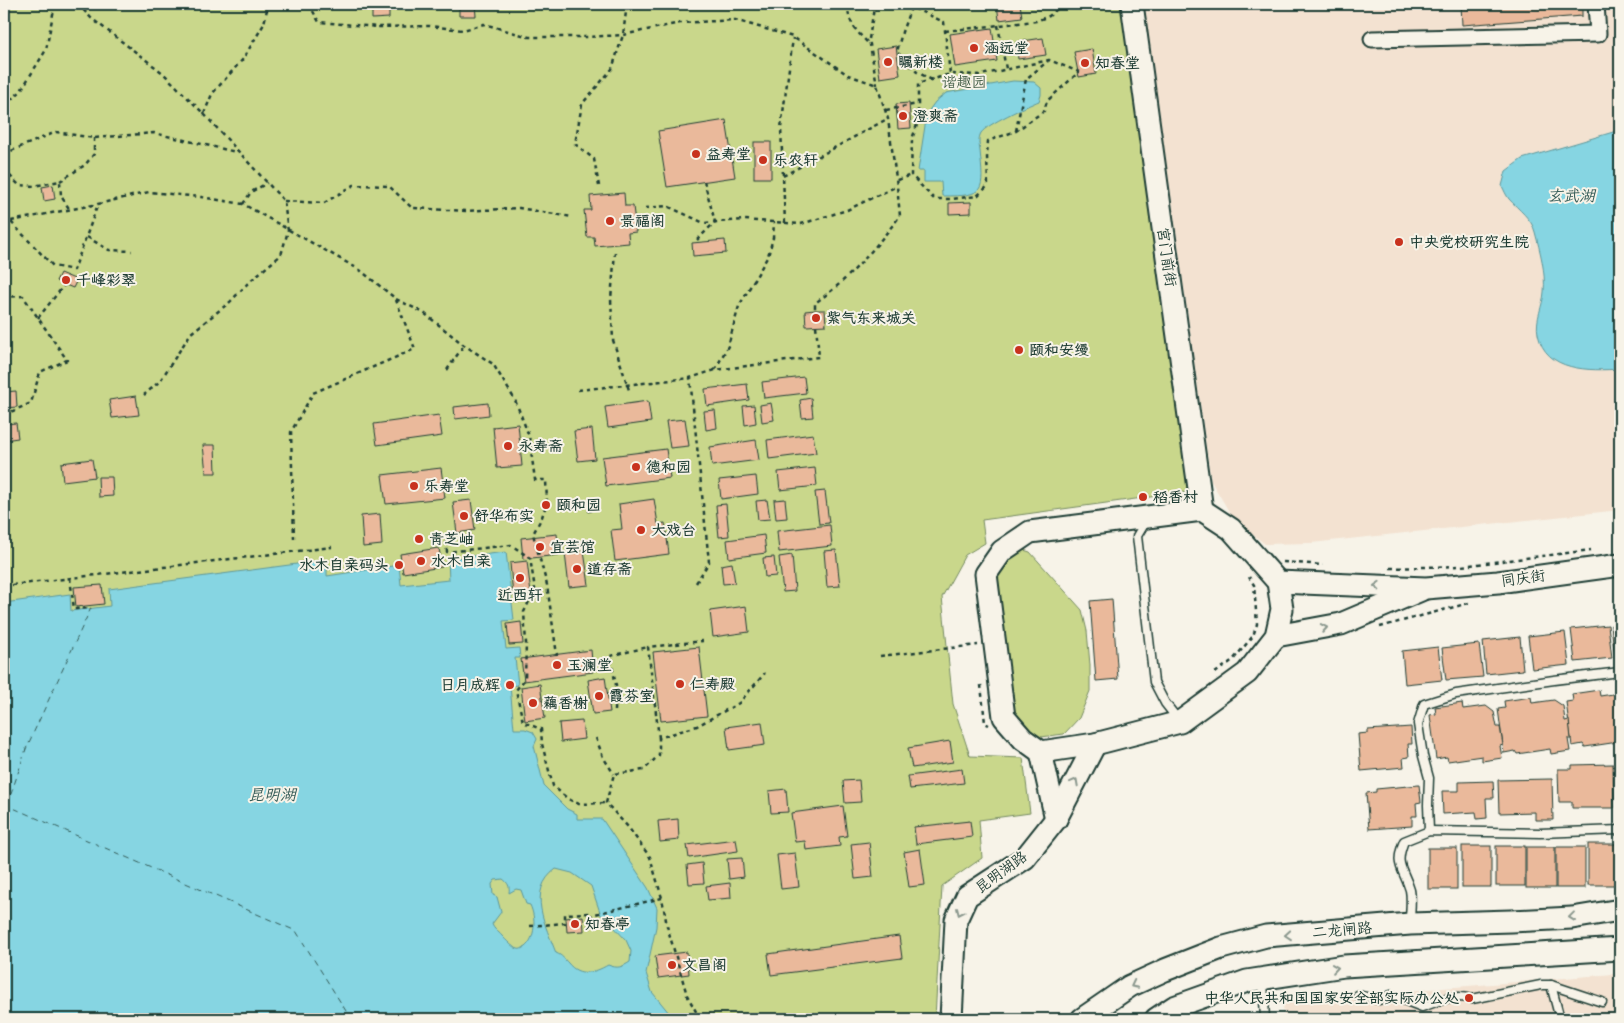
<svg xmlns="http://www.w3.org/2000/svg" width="1624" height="1023" font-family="'Shantell Sans','LXGW WenKai TC',sans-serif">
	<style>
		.built { fill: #f3e2d1 }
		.green { fill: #c9d78b; stroke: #748a60 }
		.water { fill: #86d5e2; stroke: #5d989c; fill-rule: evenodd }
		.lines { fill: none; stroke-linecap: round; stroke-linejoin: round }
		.ferry { stroke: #345b57; stroke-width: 1; stroke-dasharray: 6 5; stroke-linecap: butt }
		.building { fill: #eab99b; stroke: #1f3d34 }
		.lane-casing { stroke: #1f3d34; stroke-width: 11 }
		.street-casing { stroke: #1f3d34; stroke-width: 19 }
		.secondary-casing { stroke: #1f3d34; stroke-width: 25 }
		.path { stroke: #1f3d34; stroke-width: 2.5; stroke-dasharray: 4 4; stroke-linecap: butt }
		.lane { stroke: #f7f3e8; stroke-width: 8 }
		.street { stroke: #f7f3e8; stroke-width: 15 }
		.secondary { stroke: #f7f3e8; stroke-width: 21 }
		.oneway { stroke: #8b988e }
		.poi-dot { fill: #c8321e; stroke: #f7f3e8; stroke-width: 2 }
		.labels { text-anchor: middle; stroke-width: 4; stroke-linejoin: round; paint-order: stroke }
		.poi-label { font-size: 15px; font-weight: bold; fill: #1f3d34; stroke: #f7f3e8; text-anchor: start }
		.park-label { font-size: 15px; fill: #415c45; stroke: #f7f3e8 }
		.street-label { font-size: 15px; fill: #1f3d34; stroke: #f7f3e8 }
		.water-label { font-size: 16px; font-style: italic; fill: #345b57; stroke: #f7f3e8 }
	</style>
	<rect width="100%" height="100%" fill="#f7f3e8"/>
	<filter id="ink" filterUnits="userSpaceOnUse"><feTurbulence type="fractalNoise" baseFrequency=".02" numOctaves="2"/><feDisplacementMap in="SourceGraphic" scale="10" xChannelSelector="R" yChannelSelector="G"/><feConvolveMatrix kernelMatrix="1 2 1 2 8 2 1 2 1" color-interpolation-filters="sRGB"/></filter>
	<g filter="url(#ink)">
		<g class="built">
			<path d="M1144 4H1620V510L1311 543 1265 544 1234 520 1211 481Z"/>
			<path d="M1614 974 1619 1019H1284L1283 1001Z"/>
		</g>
		<g class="green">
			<path d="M4 4H1121L1194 491 982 520 985 543 965 555 942 597 953 704 970 756 1023 758 1030 813 979 820 982 858 942 886 935 1019H4Z"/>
			<path d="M1017 548 1030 552 1082 610 1087 631 1090 665V691L1079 718 1064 734 1041 737 1021 724 1010 704 995 579 1002 563Z"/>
		</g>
		<g class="water">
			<path d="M1013 81 1034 82 1041 88V95L1039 101C1027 106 987 124 981 133 978 138 979 145 980 151 984 192 986 196 942 196L941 182H924V171H918L927 113 935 102 946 93Z"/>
			<path d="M1620 130V369C1590 371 1545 372 1538 334 1535 319 1543 306 1544 292 1546 272 1540 251 1535 232 1532 219 1518 209 1509 199 1506 195 1504 190 1502 186L1506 171 1522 159Z"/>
			<path d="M506 552 514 620 503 621 506 649 519 648 520 658H515L518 685 510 686 514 729H525L533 732 537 739 534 746 544 786 567 809 577 814V819H602L648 888 657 908 656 927 646 973 652 992 674 1019H4V603L70 594 71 611 110 606 109 589 327 560V576L399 565 401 585 449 580 448 559ZM556 869 572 873 591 886 601 915 613 926 626 940 631 951 630 962C622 967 618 969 608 965 594 973 579 977 568 963 563 958 563 956 556 953 546 926 526 891 556 869ZM503 879C508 883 510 886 509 893L516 889 521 890 526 904 530 905C536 918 536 938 525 947 522 948 521 950 518 949 512 947 506 940 502 936 498 931 494 930 492 924L501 912 497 897 493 895 492 884 495 880Z"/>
		</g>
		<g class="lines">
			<g class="ferry">
				<path d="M4 804 296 931 351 1019"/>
				<path d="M4 815 26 749 91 608"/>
			</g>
		</g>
		<g class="building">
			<path d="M372 4H389V18L372 19Z"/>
			<path d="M389 4H459V6L389 9Z"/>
			<path d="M459 4H475L476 16H459Z"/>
			<path d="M997 4H1020L1022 17 999 20Z"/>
			<path d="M1461 4H1582V16L1462 25Z"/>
			<path d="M992 28 997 61 955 67 950 34Z"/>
			<path d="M1043 38 1046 55 1018 59 1016 42Z"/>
			<path d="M896 46 900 75 880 78 876 49Z"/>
			<path d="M1092 49 1096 74 1079 77 1074 52Z"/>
			<path d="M909 103 911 128 898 129 896 104Z"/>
			<path d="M726 120 735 177 667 187 658 131Z"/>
			<rect x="754" y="142" width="17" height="36"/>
			<path d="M53 185 55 199 44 201 42 187Z"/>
			<path d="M624 193 625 206H633L636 232 628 233 629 243 595 246 594 237H587L584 210H591L590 196Z"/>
			<path d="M971 202V213L949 214V203Z"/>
			<path d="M725 240 726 253 693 256 692 243Z"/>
			<path d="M60 273 77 280 73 288 56 281Z"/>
			<path d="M815 310H825L826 325 806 326 805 311Z"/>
			<path d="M804 377 806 393 764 398 762 382Z"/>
			<path d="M747 384 749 400 707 406 705 389Z"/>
			<path d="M16 391 17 407 4 408V392Z"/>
			<path d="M136 396 139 415 112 418 109 400Z"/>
			<path d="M811 398 813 417 802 418 800 400Z"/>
			<path d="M648 401 651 422 608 428 605 407Z"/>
			<path d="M488 403 489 415 455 419 454 407Z"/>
			<path d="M771 403 774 420 762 422 760 405Z"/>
			<path d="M754 405 756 423 745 425 743 406Z"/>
			<path d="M715 410 717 428 706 430 704 411Z"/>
			<path d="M439 415 442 436 377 445 374 424Z"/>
			<path d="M685 419 689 446 670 448 666 421Z"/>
			<path d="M16 423 18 438 4 440V424Z"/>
			<path d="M518 424 522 466 497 468 493 427Z"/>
			<path d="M592 429 595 459 578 461 574 431Z"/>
			<path d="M813 434 816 453 769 459 767 440Z"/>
			<path d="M756 440 759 460 712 466 710 447Z"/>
			<path d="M203 445H215L216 473H206Z"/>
			<path d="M666 449 670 478 606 486 602 457Z"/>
			<path d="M92 459 95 477 63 481 61 463Z"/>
			<path d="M441 468 445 498 386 504 382 475Z"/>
			<path d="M815 468 817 486 780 490 778 472Z"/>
			<path d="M756 476 758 494 721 499 719 480Z"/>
			<path d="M98 477H112L113 496 99 497Z"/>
			<path d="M825 491 829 523 819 524 815 492Z"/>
			<path d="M654 499 658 524 665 523 669 554 615 561 611 530 622 529 619 504Z"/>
			<path d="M785 499 787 518 776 519 774 500Z"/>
			<path d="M471 500 475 530 457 533 453 502Z"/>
			<path d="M767 500 770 519 758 520 756 501Z"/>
			<path d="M726 504 729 536 719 537 716 505Z"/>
			<path d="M380 514 382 545 363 547 361 516Z"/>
			<path d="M830 525 832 546 779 552 777 531Z"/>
			<path d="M557 534 559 555 523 559 521 538Z"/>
			<path d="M764 535 766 553 729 558 727 540Z"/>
			<path d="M439 548 442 567 403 573 400 554Z"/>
			<path d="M836 550 840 586 827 587 824 551Z"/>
			<path d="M584 551 589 585 569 587 565 553Z"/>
			<path d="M792 555 795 591 783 592 779 557Z"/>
			<path d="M774 557 776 576 765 577 763 558Z"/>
			<path d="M527 561 531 594 513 596 510 563Z"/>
			<path d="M732 563 735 583 723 584 721 565Z"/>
			<path d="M102 585 104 604 76 607 74 587Z"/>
			<path d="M1112 599 1118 679 1096 681 1090 601Z"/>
			<path d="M746 606 749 632 713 637 710 611Z"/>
			<path d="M521 622 523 644 509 645 507 624Z"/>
			<path d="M1620 624V658L1615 659 1611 625Z"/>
			<path d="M1608 625 1612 658 1575 662 1571 629Z"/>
			<path d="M1565 632 1569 665 1532 669 1528 636Z"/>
			<path d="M1520 637 1523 670 1486 674 1483 641Z"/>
			<path d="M1479 644 1483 677 1446 680 1442 648Z"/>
			<path d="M699 647 707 716 661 721 653 652Z"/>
			<path d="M1438 647 1442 680 1405 684 1402 651Z"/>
			<path d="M591 650 593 672 524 681 521 659Z"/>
			<path d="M605 677 610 712 593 714 588 680Z"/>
			<path d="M540 684 545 718 525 721 521 687Z"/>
			<path d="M1599 690 1600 696 1620 693V747H1619L1618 742 1585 747 1583 744 1572 746 1566 702 1573 701 1572 694Z"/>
			<path d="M1531 697 1532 703 1554 700 1563 706 1565 721 1569 720 1571 739H1568L1570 751 1551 754 1550 749 1517 754 1515 751 1504 753 1498 709 1505 708 1504 701Z"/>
			<path d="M1462 703 1463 709 1486 706 1494 712 1497 727H1500L1503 745 1500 746 1502 758 1482 761V756L1448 761 1447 757 1436 759 1430 715 1436 714 1435 707Z"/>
			<path d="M582 721 584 739 561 742 559 723Z"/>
			<path d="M762 722 765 745 729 750 726 727Z"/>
			<path d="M1411 727 1412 744H1408L1409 757 1403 758 1404 767 1361 771 1358 734 1368 733V730Z"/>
			<path d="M950 741 953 762 912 768 908 748Z"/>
			<path d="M1613 764 1614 808H1572V802H1559L1558 769H1572V765Z"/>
			<path d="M962 769 964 783 910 789 908 776Z"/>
			<path d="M1552 779 1553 820H1535V812L1499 813 1498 780Z"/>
			<path d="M859 780 861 802 845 803 843 781Z"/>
			<path d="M1493 781 1494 798H1486L1487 818 1477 819 1476 812 1443 814 1442 791H1459V782Z"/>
			<path d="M1419 785 1421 802 1416 803 1417 816H1412V826L1369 829 1366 793 1376 792V789Z"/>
			<path d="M786 789 788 812 771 813 769 791Z"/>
			<path d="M843 806 847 836 839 837 840 846 806 850 805 841 795 842 791 813Z"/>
			<path d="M678 819 679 840 660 842 658 821Z"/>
			<path d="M970 821 972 837 916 844 914 827Z"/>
			<path d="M736 839 738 851 689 858 687 845Z"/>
			<path d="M869 842 873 877 855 879 851 844Z"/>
			<rect x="1588" y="844" width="29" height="41"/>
			<rect x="1462" y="846" width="29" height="41"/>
			<rect x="1496" y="846" width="29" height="40"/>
			<rect x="1526" y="847" width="29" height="41"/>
			<rect x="1556" y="847" width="29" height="41"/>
			<rect x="1428" y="848" width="29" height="41"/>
			<path d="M920 849 925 885 909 887 904 852Z"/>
			<path d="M795 853 799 887 781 889 777 855Z"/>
			<path d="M742 858 744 877 729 879 727 859Z"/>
			<path d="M702 863 704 883 689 884 687 865Z"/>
			<path d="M730 883 731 898 708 900 706 886Z"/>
			<path d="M583 916 584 931 567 932 566 918Z"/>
			<path d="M899 936 902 958 771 975 768 954Z"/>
			<path d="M687 952 689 974 658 978 655 956Z"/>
			<path d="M1503 1015 1504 1019H1446Z"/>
		</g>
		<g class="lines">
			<defs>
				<g id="lane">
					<path d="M1146 521 1137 536 1154 682 1165 703 1179 721"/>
					<path d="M1429 831 1428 805 1429 778 1423 756 1418 724 1424 704 1456 694 1554 680 1620 672"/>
					<path d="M1410 922C1410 912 1412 899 1410 890 1403 867 1394 866 1404 841L1429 831 1540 833 1620 830"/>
					<path d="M1263 980 1265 1019"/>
					<path d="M1551 985 1560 1019"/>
					<path d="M1358 995 1379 1000 1391 995 1422 1007C1440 1001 1453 993 1472 999L1541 985H1551L1602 1002"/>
				</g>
				<path id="street" d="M1372 39 1598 34 1596 4"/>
				<g id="secondary">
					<path d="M1132 4 1202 510"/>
					<path d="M1202 510 1231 529 1278 582 1282 609 1276 636 1247 673 1180 722 1095 744 1041 752 1023 739 1004 717 986 574 1002 551 1030 532Z"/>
					<path d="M1278 582 1426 588 1498 582 1620 565"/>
					<path d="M1276 636 1341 624 1421 590"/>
					<path d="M1041 752 1056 819"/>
					<path d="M951 1019 956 920 967 896 1025 858 1056 819 1095 744"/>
					<path d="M1082 1019 1130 986 1165 970 1221 948 1266 936 1410 924 1511 921 1572 918 1620 910"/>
					<path d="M1156 1019 1174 1007 1247 981 1344 966 1620 949"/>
				</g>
			</defs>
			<use href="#lane" class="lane-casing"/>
			<use href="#street" class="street-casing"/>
			<use href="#secondary" class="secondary-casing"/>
			<g class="path">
				<path d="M78 4 91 18 163 73 204 114 284 201 288 231 281 255 250 281 230 302 191 333 160 381 144 395"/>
				<path d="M309 4 319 22 378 27 430 26 463 30 484 24 529 37H586L623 35 680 23 735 20 793 37 848 75 877 85 888 119 897 186 900 216C873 250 851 278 815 303V310"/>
				<path d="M849 4C845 21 859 34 870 45"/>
				<path d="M862 4 874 8 869 39 877 85"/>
				<path d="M998 25 1006 69"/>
				<path d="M945 31 1036 21 1049 16 1063 4"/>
				<path d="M932 80 917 72 897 52 902 32 911 7 944 22 950 74"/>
				<path d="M4 105 20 92 46 50 54 9V4"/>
				<path d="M886 110 918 104V84L950 74 981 75 1049 60 1079 72 1047 101 1044 111 1016 131 988 141 987 156 988 186 977 196 952 199H934L911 175 912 139 918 122V104"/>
				<path d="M204 114 212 94 243 59 264 24 268 4"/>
				<path d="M1016 131 1026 79 1048 61"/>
				<path d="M4 136 12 150"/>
				<path d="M4 154 56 132 94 138 154 133 236 152"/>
				<path d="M4 170 19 185 34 186 60 181 61 196 70 210"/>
				<path d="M783 176 887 119"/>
				<path d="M897 180 911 175"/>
				<path d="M60 181 85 165 94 154V138"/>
				<path d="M599 186 594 159 575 144 582 104 612 69 623 35 627 4"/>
				<path d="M284 201 324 203 354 185 389 186 412 208 466 211 519 208 572 217"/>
				<path d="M243 204 251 192 267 183"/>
				<path d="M645 208 667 206 704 223 744 220 801 224 847 210 897 186"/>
				<path d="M11 221 98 204"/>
				<path d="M4 223 10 221 53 266 74 270 98 204 149 192 201 197 243 204 360 270 396 299 424 313 464 345 493 364 515 400 529 436 535 480H546L547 502 542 517 533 534 547 585 557 655"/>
				<path d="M785 223 781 128 793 38"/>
				<path d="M87 237 109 250 132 251"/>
				<path d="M697 240 715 222 704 181"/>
				<path d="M615 252 611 299 613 340 629 390"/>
				<path d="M4 297 23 296 67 360 40 372 31 403 4 415"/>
				<path d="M38 318 65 284"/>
				<path d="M447 370 464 345"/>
				<path d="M715 370 728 346 739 306 768 256 773 238 774 222"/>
				<path d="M578 390 690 378"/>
				<path d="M588 511 593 510"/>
				<path d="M294 539 291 432 313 393 415 349 396 300"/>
				<path d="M446 541 447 552 511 545 530 558 535 589 524 612 526 643 525 679 516 690 523 722 541 729 542 744 553 786 568 799 579 804 605 803"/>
				<path d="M1283 562 1323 565"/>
				<path d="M1390 568 1461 566 1591 550"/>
				<path d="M70 578 74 609 91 608"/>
				<path d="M696 583 709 562 690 378 715 370 819 357 816 325"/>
				<path d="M4 586 332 547"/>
				<path d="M1380 627 1469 603"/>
				<path d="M880 656 978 645"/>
				<path d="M1215 673 1233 660 1253 636 1257 624 1254 585 1249 577"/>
				<path d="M981 685 985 723 989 725"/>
				<path d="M615 711 616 685 610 656 648 647"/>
				<path d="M596 738 603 757 614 774"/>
				<path d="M659 738 648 647 703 641"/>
				<path d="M530 926 565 923V914L588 913V917L595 914 662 898"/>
				<path d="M700 1019 687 995 667 926 662 898 650 857 628 827 606 803 614 774 644 770 659 755V738L697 726 739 703 765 673"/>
			</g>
			<use href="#lane" class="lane"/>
			<use href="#street" class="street"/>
			<use href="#secondary" class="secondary"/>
		</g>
		<defs><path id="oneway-chevron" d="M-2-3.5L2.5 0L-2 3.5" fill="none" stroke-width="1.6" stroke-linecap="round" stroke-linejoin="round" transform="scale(1.25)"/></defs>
		<g class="oneway">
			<use href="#oneway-chevron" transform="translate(1377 586) rotate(-178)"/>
			<use href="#oneway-chevron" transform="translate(1324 628) rotate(-10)"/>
			<use href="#oneway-chevron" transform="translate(1075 782) rotate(-62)"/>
			<use href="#oneway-chevron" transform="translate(960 912) rotate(114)"/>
			<use href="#oneway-chevron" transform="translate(1572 917) rotate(173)"/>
			<use href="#oneway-chevron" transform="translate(1288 935) rotate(175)"/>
			<use href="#oneway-chevron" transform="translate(1335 968) rotate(-8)"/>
			<use href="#oneway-chevron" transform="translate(1134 985) rotate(153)"/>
		</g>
	</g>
	<g class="poi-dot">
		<circle cx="974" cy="48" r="5"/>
		<circle cx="888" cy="62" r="5"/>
		<circle cx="1085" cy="63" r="5"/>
		<circle cx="903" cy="116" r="5"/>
		<circle cx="696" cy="154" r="5"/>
		<circle cx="763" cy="160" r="5"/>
		<circle cx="610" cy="221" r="5"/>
		<circle cx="1399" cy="242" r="5"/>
		<circle cx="66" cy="280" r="5"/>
		<circle cx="816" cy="318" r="5"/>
		<circle cx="1019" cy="350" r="5"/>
		<circle cx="508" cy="446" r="5"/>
		<circle cx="636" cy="467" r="5"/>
		<circle cx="414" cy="486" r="5"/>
		<circle cx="1143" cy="497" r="5"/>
		<circle cx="546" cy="505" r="5"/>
		<circle cx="464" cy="516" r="5"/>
		<circle cx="641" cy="530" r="5"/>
		<circle cx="419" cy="539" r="5"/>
		<circle cx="540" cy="547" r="5"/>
		<circle cx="421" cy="561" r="5"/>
		<circle cx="399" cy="565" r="5"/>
		<circle cx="577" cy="569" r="5"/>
		<circle cx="520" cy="578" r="5"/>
		<circle cx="557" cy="665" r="5"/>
		<circle cx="680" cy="684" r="5"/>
		<circle cx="510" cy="685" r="5"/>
		<circle cx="599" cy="696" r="5"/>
		<circle cx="533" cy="703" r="5"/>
		<circle cx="575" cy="924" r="5"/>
		<circle cx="672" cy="965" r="5"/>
		<circle cx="1469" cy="998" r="5"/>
	</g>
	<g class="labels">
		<g class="poi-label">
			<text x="984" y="53">涵远堂</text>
			<text x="898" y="67">瞩新楼</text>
			<text x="1095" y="68">知春堂</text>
			<text x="913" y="121">澄爽斋</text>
			<text x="706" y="159">益寿堂</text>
			<text x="773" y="165">乐农轩</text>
			<text x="620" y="226">景福阁</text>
			<text x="1409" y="247">中央党校研究生院</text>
			<text x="76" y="285">千峰彩翠</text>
			<text x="826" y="323">紫气东来城关</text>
			<text x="1029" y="355">颐和安缦</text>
			<text x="518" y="451">永寿斋</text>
			<text x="646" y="472">德和园</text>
			<text x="424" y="491">乐寿堂</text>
			<text x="1153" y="502">稻香村</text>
			<text x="556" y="510">颐和园</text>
			<text x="474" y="521">舒华布实</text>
			<text x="651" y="535">大戏台</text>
			<text x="429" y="544">青芝岫</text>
			<text x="550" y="552">宜芸馆</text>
			<text x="431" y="566">水木自亲</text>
			<text x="389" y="570" text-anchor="end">水木自亲码头</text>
			<text x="587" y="574">道存斋</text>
			<text x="520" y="600" text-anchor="middle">近西轩</text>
			<text x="567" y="670">玉澜堂</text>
			<text x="690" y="689">仁寿殿</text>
			<text x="500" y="690" text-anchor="end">日月成辉</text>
			<text x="609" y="701">霞芬室</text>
			<text x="543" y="708">藕香榭</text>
			<text x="585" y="929">知春亭</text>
			<text x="682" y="970">文昌阁</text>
			<text x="1459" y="1003" text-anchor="end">中华人民共和国国家安全部实际办公处</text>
		</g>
		<g class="park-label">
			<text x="964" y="87">谐趣园</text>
		</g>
		<g class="street-label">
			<text transform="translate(1167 257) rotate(82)" y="5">宫门前街</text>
			<text transform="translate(1523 578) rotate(-8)" y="5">同庆街</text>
			<text transform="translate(1001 872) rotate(-36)" y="5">昆明湖路</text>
			<text transform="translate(1342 930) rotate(-5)" y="5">二龙闸路</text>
		</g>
		<g class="water-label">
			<text x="1571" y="201">玄武湖</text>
			<text x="272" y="800">昆明湖</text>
		</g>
	</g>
	<rect width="1624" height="1023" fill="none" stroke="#f7f3e8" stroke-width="20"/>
	<rect x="10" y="10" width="1604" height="1003" fill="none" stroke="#1f3d34" stroke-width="2" filter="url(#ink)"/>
</svg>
